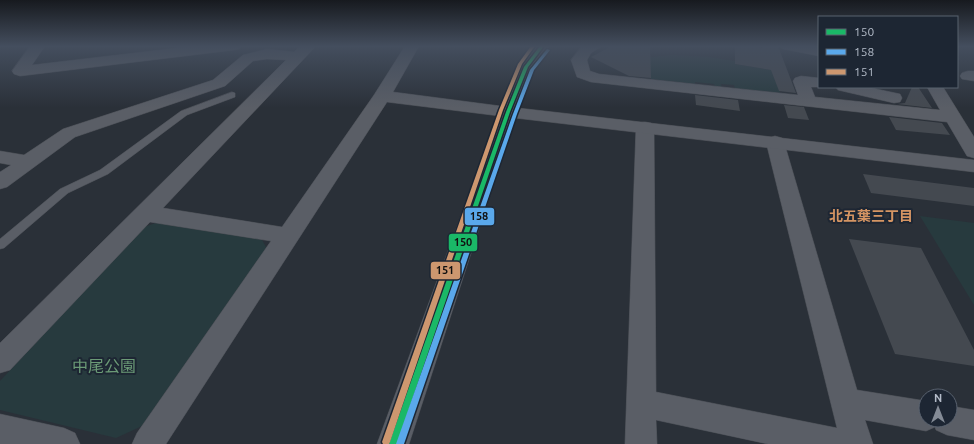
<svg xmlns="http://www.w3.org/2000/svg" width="974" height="444" font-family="Ubuntu,'Noto Sans JP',sans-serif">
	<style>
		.green { fill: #273a3e }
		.building { fill: #444950 }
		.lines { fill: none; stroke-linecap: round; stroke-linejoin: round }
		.service-casing { stroke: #484c53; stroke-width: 1 }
		.minor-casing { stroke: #484c53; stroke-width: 1 }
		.tertiary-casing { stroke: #484c53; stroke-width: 1 }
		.service { fill: #5a5e66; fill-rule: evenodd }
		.minor { fill: #5a5e66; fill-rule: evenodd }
		.tertiary { fill: #5a5e66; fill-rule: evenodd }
		.bus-1-casing { stroke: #1d2633; stroke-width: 3 }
		.bus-2-casing { stroke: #1d2633; stroke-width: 3 }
		.bus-3-casing { stroke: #1d2633; stroke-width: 3 }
		.bus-1 { fill: #1ab867; fill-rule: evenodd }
		.bus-2 { fill: #5aa8eb; fill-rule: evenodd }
		.bus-3 { fill: #cd976f; fill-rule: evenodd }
		.labels { text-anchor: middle; stroke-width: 4; stroke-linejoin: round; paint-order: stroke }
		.neighbourhood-label { font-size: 14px; font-weight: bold; fill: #d59563; stroke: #1d2633 }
		.near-park-label { font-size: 16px; fill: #6b9a76; stroke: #1d2633 }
		.line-badge { stroke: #1d2633; stroke-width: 1.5 }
		.pale-badge-label { font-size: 11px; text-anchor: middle; font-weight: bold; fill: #111 }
	</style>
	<rect width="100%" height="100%" fill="#2a3038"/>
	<g class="green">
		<path d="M672 55 709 57 735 61V64L778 71 780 93 735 89 734 85 721 84 722 88 715 86 714 84 695 82V84L651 79V76L634 74 644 58Z"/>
		<path d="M920 216 974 223V305Z"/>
		<path d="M159 222 261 238 267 249 142 426 116 438 0 410V381L144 227Z"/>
	</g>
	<g class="building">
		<path d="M612 46H650L651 78 629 76 591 57Z"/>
		<path d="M735 46 763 48V46H778L796 93 779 91 771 70 735 64Z"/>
		<path d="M912 87H918L932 108 897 104 905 103Z"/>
		<path d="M695 95 738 100 740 111 696 105Z"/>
		<path d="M784 105 804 107 809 120 788 118Z"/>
		<path d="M889 117 942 123 950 135 896 130Z"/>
		<path d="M863 174 974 188V206L871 193Z"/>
		<path d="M849 239 921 248 974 350V366L895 354Z"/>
	</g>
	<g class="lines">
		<defs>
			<path id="service" d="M232 92 235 93V97L187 115 108 174 68 193 4 248 0 249V239L60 189 100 170 181 111Z"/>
			<g id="minor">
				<path d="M30 46H45L32 65 194 46H241L239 49 234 50 20 76 14 74 12 71Z"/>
				<path d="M300 46H316L163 208 282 227 374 95 405 46H419L393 92 508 107 514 108 517 112 514 116 508 117 387 102 166 444H132L137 433 271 241 150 222 10 370 0 373V343L286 60 267 59 253 61 225 86 75 137 7 187 0 189V172L11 165 0 163V151L24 155 63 129 213 80 243 55 267 49 294 52Z"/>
				<path d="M582 46H602L591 53 587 60 590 71 599 74 798 95 793 81 795 78 801 76 819 78V87H822H811L815 97 940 110 927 87H943L974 137V158L967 156 947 122 591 82 577 77 571 60Z"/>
				<path d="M781 46 819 48V56L783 49Z"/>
				<path d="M968 71H974V81L962 79 960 76 962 73Z"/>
				<path d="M836 87H867L900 94 902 98 900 102 894 103 838 90Z"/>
				<path d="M645 122 651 123 654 127 656 392 837 428 766 142 768 138 775 136 782 138 784 142 857 390 926 401V420H950V406L974 410V440L947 435 936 430 935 427 926 431 865 420 873 444H768L656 420 657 444H625L636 127 639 123Z"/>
				<path d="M0 414 64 428 75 433 80 444H0Z"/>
			</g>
			<path id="tertiary" d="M534 46H549L534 67 518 108 974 160V172L515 118 409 444H377L499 112 518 67Z"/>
		</defs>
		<use href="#service" class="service-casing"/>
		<use href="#minor" class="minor-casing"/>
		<use href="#tertiary" class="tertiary-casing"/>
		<use href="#service" class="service"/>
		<use href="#minor" class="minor"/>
		<use href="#tertiary" class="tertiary"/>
		<defs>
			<path id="bus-1" d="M540 46H544L528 67 510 112 397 444H389L506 112 524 67Z"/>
			<path id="bus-2" d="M547 49 550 50 534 70 517 114 404 444H396L513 114 530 70Z"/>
			<path id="bus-3" d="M531 46H535L522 64 503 110 390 442 389 444H383L382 442 499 110 518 64Z"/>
		</defs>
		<use href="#bus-1" class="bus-1-casing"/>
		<use href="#bus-2" class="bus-2-casing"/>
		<use href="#bus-3" class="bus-3-casing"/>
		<use href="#bus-1" class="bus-1"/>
		<use href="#bus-2" class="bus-2"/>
		<use href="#bus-3" class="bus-3"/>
	</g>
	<linearGradient id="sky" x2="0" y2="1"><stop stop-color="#171a1f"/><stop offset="0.43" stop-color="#444e5e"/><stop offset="1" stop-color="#444e5e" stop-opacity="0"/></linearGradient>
	<rect width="974" height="108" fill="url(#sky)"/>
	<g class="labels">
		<g class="neighbourhood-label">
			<text x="871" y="221">北五葉三丁目</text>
		</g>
		<g class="near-park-label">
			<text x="104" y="372">中尾公園</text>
		</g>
	</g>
	<g class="line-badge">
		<rect x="464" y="207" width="31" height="19" rx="4" fill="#5aa8eb"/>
		<rect x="448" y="233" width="30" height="19" rx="4" fill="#1ab867"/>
		<rect x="430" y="261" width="31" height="19" rx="4" fill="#cd976f"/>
	</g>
	<g class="pale-badge-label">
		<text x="479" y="220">158</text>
		<text x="463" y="246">150</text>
		<text x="445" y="274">151</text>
	</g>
	<rect x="818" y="16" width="140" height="72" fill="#1d2633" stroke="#59626f"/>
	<rect x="826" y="29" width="20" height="6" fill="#1ab867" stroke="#59626f"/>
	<text x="854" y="36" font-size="12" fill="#b4bcc9">150</text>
	<rect x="826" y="49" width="20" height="6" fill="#5aa8eb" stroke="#59626f"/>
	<text x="854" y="56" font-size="12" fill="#b4bcc9">158</text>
	<rect x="826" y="69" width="20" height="6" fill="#cd976f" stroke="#59626f"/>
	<text x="854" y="76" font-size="12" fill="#b4bcc9">151</text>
	<g transform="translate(938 408)"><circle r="19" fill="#1d2633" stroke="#59626f"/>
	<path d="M0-3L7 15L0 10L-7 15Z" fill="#848b96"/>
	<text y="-6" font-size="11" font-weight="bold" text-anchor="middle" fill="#b4bcc9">N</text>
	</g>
</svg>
